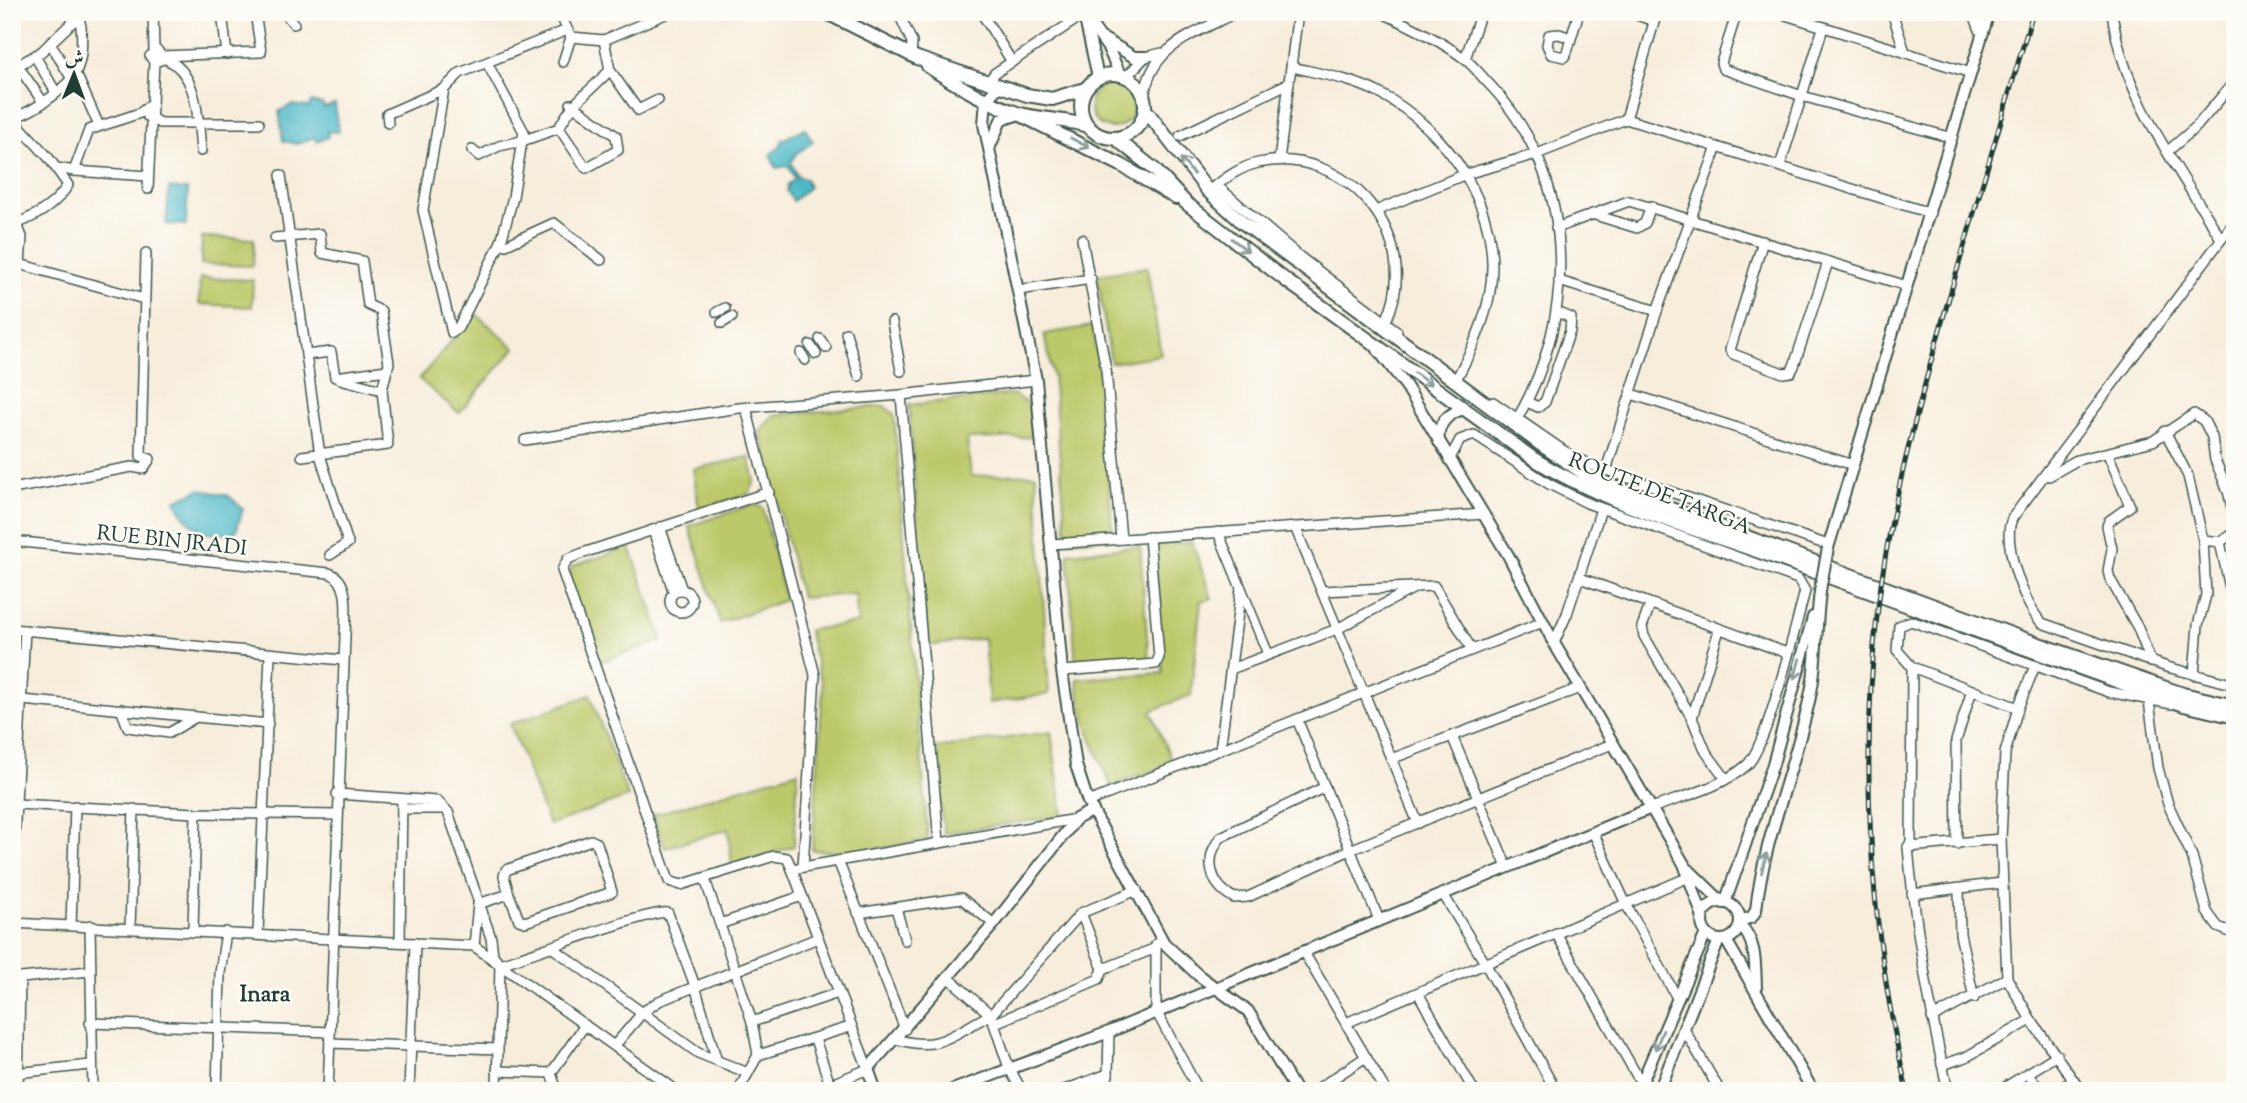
<svg xmlns="http://www.w3.org/2000/svg" width="2247" height="1103" font-family="'Sorts Mill Goudy',Amiri,serif">
	<style>
		.green { fill: #bcc96b; stroke: #6e8350; stroke-width: 2 }
		.water { fill: #4cb8c8; stroke: #367a7e; stroke-width: 2 }
		.lines { fill: none; stroke-linecap: round; stroke-linejoin: round }
		.minor-casing { stroke: #3f574d; stroke-width: 12 }
		.tertiary-casing { stroke: #3f574d; stroke-width: 14 }
		.secondary-casing { stroke: #3f574d; stroke-width: 16 }
		.minor { stroke: #fff; stroke-width: 9 }
		.tertiary { stroke: #fff; stroke-width: 10 }
		.secondary { stroke: #fff; stroke-width: 12 }
		.rail-casing { stroke: #1f3d34; stroke-width: 5 }
		.rail { stroke: #fdfcf7; stroke-width: 2.5; stroke-dasharray: 8; stroke-linecap: butt }
		.tertiary-bridge-casing { stroke: #3f574d; stroke-width: 14; stroke-linecap: butt }
		.tertiary-bridge { stroke: #fff; stroke-width: 10 }
		.oneway { stroke: #8f9e9a }
		.labels { text-anchor: middle; stroke-width: 5; stroke-linejoin: round; paint-order: stroke }
		.street-label { font-size: 21px; fill: #1f3d34; stroke: #fdfcf7 }
		.neighbourhood-label { font-size: 23px; font-weight: bold; fill: #1f3d34; stroke: #fdfcf7 }
	</style>
	<rect width="100%" height="100%" fill="#fdfcf7"/>
	<filter id="ink" filterUnits="userSpaceOnUse"><feTurbulence type="fractalNoise" baseFrequency=".0143" numOctaves="2"/><feDisplacementMap in="SourceGraphic" scale="14" xChannelSelector="R" yChannelSelector="G"/><feConvolveMatrix kernelMatrix="1 2 1 2 8 2 1 2 1" color-interpolation-filters="sRGB"/></filter>
	<filter id="wash" filterUnits="userSpaceOnUse"><feTurbulence type="fractalNoise" baseFrequency=".00686" numOctaves="4" result="noise"/><feDisplacementMap in="SourceGraphic" scale="28" xChannelSelector="R" yChannelSelector="G"/><feGaussianBlur stdDeviation="1.57" result="paint"/><feColorMatrix in="noise" values="0 0 0 0 0 0 0 0 0 0 0 0 0 0 0 0 0 1.4 0 .05"/><feComposite in="paint" operator="in"/></filter>
	<g filter="url(#wash)">
		<rect width="100%" height="100%" fill="#f7eddb"/>
		<g class="green">
			<circle cx="1112" cy="106" r="22"/>
			<path d="M202 237 254 239 253 266 201 264Z"/>
			<path d="M1147 267 1161 355 1111 363 1097 275Z"/>
			<path d="M200 278 253 280 252 307 199 304Z"/>
			<path d="M475 313 515 348 459 413 419 379Z"/>
			<path d="M1092 326 1100 370 1113 538 1067 541 1053 376 1044 334Z"/>
			<path d="M1013 394 1030 405 1032 437 967 439 971 476 1036 474 1049 694 989 703 984 638 927 646 909 405Z"/>
			<path d="M884 406 894 414 928 840 856 853 812 850 823 688 808 630 858 623 855 594 801 598 760 431 774 415Z"/>
			<path d="M749 457 755 481 749 494 699 509 693 469Z"/>
			<path d="M754 504 763 508 785 600 720 623 689 526Z"/>
			<path d="M1192 542 1212 598 1201 601 1191 695 1151 711 1173 764 1111 786C1097 752 1080 717 1077 679L1163 673 1154 545Z"/>
			<path d="M1140 546 1149 663 1076 667 1068 553Z"/>
			<path d="M630 547 663 641 596 663 568 579 572 566Z"/>
			<path d="M590 695 628 797 549 825 510 724Z"/>
			<path d="M1051 732 1063 816 944 833 933 748Z"/>
			<path d="M798 771 794 846 732 866 728 829 665 848 653 815Z"/>
		</g>
		<g class="water">
			<path d="M311 102 323 104V108L335 104 339 132H327L328 137 317 142 315 137 297 144 283 141 279 111 292 105 309 107Z"/>
			<path d="M805 128 813 142 796 154 791 163 798 177 806 179 809 187 793 201 787 191 788 184 795 179 788 166 776 168 770 154 780 147 782 140Z"/>
			<path d="M169 188 188 190 186 225 166 224Z"/>
			<path d="M200 489 229 496 243 509 236 532C203 539 190 529 175 501Z"/>
		</g>
	</g>
	<g filter="url(#ink)">
		<g class="lines">
			<defs>
				<g id="minor">
					<path d="M153 12 154 51"/>
					<path d="M284 12 294 24"/>
					<path d="M559 12 571 37 563 62"/>
					<path d="M898 12 912 42 911 56"/>
					<path d="M981 12 1012 62"/>
					<path d="M1380 12C1409 25 1440 40 1465 59 1474 66 1482 77 1491 86 1576 177 1579 314 1517 419"/>
					<path d="M1629 12 1654 21"/>
					<path d="M1737 12 1721 63 1723 69 1802 96 1952 138"/>
					<path d="M1776 12 1971 73"/>
					<path d="M1892 12 1905 52"/>
					<path d="M1973 12 1982 35"/>
					<path d="M2112 12C2122 95 2179 169 2221 239"/>
					<path d="M217 13H243"/>
					<path d="M222 13 227 54"/>
					<path d="M571 37 604 40 670 12"/>
					<path d="M1571 38 1559 34 1549 35 1547 45 1551 54 1564 57 1567 52 1579 12"/>
					<path d="M50 43 72 79 78 78 99 126"/>
					<path d="M35 56 55 91"/>
					<path d="M162 56 261 52 255 12"/>
					<path d="M163 58C199 70 198 121 201 151"/>
					<path d="M1465 59 1481 12"/>
					<path d="M18 66 43 102"/>
					<path d="M1292 67C1321 74 1352 79 1379 93 1449 130 1503 210 1490 291 1485 322 1472 349 1458 376"/>
					<path d="M12 69 41 52 79 16"/>
					<path d="M610 70 638 110 658 100"/>
					<path d="M1127 76 1145 57 1162 53"/>
					<path d="M988 82 995 73 1083 15"/>
					<path d="M444 89 423 210 452 333 458 328 501 242"/>
					<path d="M1144 99C1150 45 1193 36 1236 12"/>
					<path d="M147 116 160 123H259"/>
					<path d="M12 117C29 115 61 92 72 78 84 63 84 28 77 12"/>
					<path d="M12 118 48 157 68 185C56 204 39 215 18 223"/>
					<path d="M1626 119 1657 12"/>
					<path d="M388 123 387 114 444 89 460 73 567 30"/>
					<path d="M559 128 586 168 618 150 616 136 571 104"/>
					<path d="M1180 136 1289 83"/>
					<path d="M472 150 479 156 499 146 522 141 524 132 487 63"/>
					<path d="M2168 151 2196 127 2235 81"/>
					<path d="M1279 160 1298 12"/>
					<path d="M1780 166 1823 28"/>
					<path d="M57 168 74 171 89 130 140 113 150 105"/>
					<path d="M74 171 148 176"/>
					<path d="M281 175 320 455 348 543 330 555"/>
					<path d="M1216 185 1300 257 1397 331"/>
					<path d="M148 189 154 62 150 56 158 51 161 60 154 62"/>
					<path d="M1211 189C1226 178 1240 167 1258 163 1347 144 1425 238 1386 321"/>
					<path d="M1378 210 1466 174 1537 154 1626 119 1930 213"/>
					<path d="M12 211 22 237 20 264"/>
					<path d="M1592 214 1637 228 1645 223 1651 206"/>
					<path d="M2235 221 2013 517C2000 539 2024 606 2042 623L2167 667 2235 685"/>
					<path d="M1556 228 1629 201 1907 286"/>
					<path d="M275 238 320 234 322 253 362 261 368 305 381 311 389 363 387 370"/>
					<path d="M1082 239 1106 370 1121 539"/>
					<path d="M1763 241 1730 350 1733 354 1783 373 1791 372 1794 366 1828 262"/>
					<path d="M601 260 554 223 506 245 501 242 513 197 522 141 559 128C574 99 589 93 610 70L604 40"/>
					<path d="M12 262 144 299"/>
					<path d="M1559 281 1657 311"/>
					<path d="M1019 290 1091 279"/>
					<path d="M717 312 725 308"/>
					<path d="M892 322 901 371"/>
					<path d="M722 323 732 317"/>
					<path d="M846 333 859 376"/>
					<path d="M820 339 826 348"/>
					<path d="M810 345 816 354"/>
					<path d="M801 353 805 360"/>
					<path d="M340 379 382 390"/>
					<path d="M1631 394 1853 465"/>
					<path d="M901 395 939 842"/>
					<path d="M1493 402 1564 451 1591 465 1828 545"/>
					<path d="M1527 402 1538 407 1545 402 1570 331 1571 318 1557 312"/>
					<path d="M746 408 815 675 803 867"/>
					<path d="M2165 431 2188 476 2203 540"/>
					<path d="M525 440 739 408 901 395 1036 380"/>
					<path d="M2108 454 2130 506 2109 521 2107 526 2112 549 2108 571 2110 579 2138 628 2151 662"/>
					<path d="M302 456 388 445 382 390 387 370 335 377 331 352 306 355"/>
					<path d="M1449 460 1460 440 1474 435 1549 484 1587 503 1798 579 1805 591C1796 624 1767 747 1747 765 1721 788 1681 797 1649 809"/>
					<path d="M1606 470 1657 311 1717 147"/>
					<path d="M2049 476 2077 460 2153 441 2194 414 2204 421 2212 437 2215 460 2228 491 2235 520"/>
					<path d="M12 489 132 467 143 469 150 459 141 456 146 253"/>
					<path d="M769 492 583 553 568 559 562 570 669 881 681 885 774 856 787 858 792 869 1076 819"/>
					<path d="M660 527 682 590"/>
					<path d="M1295 527 1418 823"/>
					<path d="M653 530 674 593"/>
					<path d="M1218 532 1268 654"/>
					<path d="M12 541 329 573C352 580 345 618 345 637L328 1091"/>
					<path d="M2220 542 2235 532"/>
					<path d="M1052 544 1484 514"/>
					<path d="M1580 578 1787 653"/>
					<circle cx="681" cy="601" r="11"/>
					<path d="M1322 591 1434 586 1472 650"/>
					<path d="M1650 605 1642 627 1644 636 1692 718 1706 752 1726 779"/>
					<path d="M12 629 343 660"/>
					<path d="M1554 643 1567 614 1601 509"/>
					<path d="M2035 666 2018 708 2005 753 2001 839 2007 978 2031 1020 2081 1091"/>
					<path d="M1912 667 1911 842 1908 847C1915 929 1930 1010 1948 1091"/>
					<path d="M1231 669 1337 629 1416 587"/>
					<path d="M1062 671 1156 664 1159 657 1149 537"/>
					<path d="M2194 675 2198 625 2206 595 2203 540 2220 542 2235 611"/>
					<path d="M12 699 268 724"/>
					<path d="M2149 701 2158 768 2168 804 2192 856 2207 912 2218 927 2235 934"/>
					<path d="M2018 708 1912 667 1897 650 1899 626 1911 621 2109 692 2172 704"/>
					<path d="M121 709 128 727 169 733 196 717"/>
					<path d="M1692 718 1719 630"/>
					<path d="M1297 719 1379 920"/>
					<path d="M1452 736 1507 867"/>
					<path d="M1220 750 1241 589"/>
					<path d="M1391 759 1580 688"/>
					<path d="M1325 787 1221 837C1203 859 1210 885 1234 898L1248 897 1350 850 1612 744"/>
					<path d="M337 794 437 801 448 812 491 938 493 955 500 964 497 1091"/>
					<path d="M1088 802 1543 622"/>
					<path d="M15 804 196 813 337 815"/>
					<path d="M402 809H445"/>
					<path d="M1593 832 1626 904 1676 996"/>
					<path d="M1957 844 1956 741 1972 690"/>
					<path d="M1908 847 2001 839"/>
					<path d="M838 861 905 1029"/>
					<path d="M792 869 868 1069 814 1091"/>
					<path d="M12 879 25 630"/>
					<path d="M705 879 752 1022 758 1055 738 1091"/>
					<path d="M1959 889 1960 934 1974 998"/>
					<path d="M509 894 504 876 506 870 591 840 597 843 612 892 525 922 519 920 509 894 478 904 474 946 677 1091"/>
					<path d="M1443 894 1485 963 1556 1091"/>
					<path d="M1912 894 2002 883"/>
					<path d="M896 908 905 940"/>
					<path d="M858 913 961 898 994 924"/>
					<path d="M1081 913 1103 969"/>
					<path d="M12 923 474 946"/>
					<path d="M720 924 802 896"/>
					<path d="M71 925 75 806"/>
					<path d="M90 925 93 1091"/>
					<path d="M130 928 134 809"/>
					<path d="M193 931 196 813"/>
					<path d="M258 933 270 655"/>
					<path d="M1556 933 1641 1083"/>
					<path d="M400 942 402 799"/>
					<path d="M1156 944V1011L1199 1091"/>
					<path d="M553 948 698 1053 748 1073"/>
					<path d="M1303 951 1386 1091"/>
					<path d="M500 964C524 957 655 908 668 913L695 986 716 1058"/>
					<path d="M949 978 991 1015 1009 1068 1022 1091"/>
					<path d="M12 979 89 971"/>
					<path d="M1418 993 1474 1091"/>
					<path d="M991 1015 1081 913 1137 890"/>
					<path d="M1932 1018 2007 978"/>
					<path d="M752 1022 838 993"/>
					<path d="M90 1023 330 1032"/>
					<path d="M995 1023 1099 979 1103 969 1156 948"/>
					<path d="M1346 1023 1689 877"/>
					<path d="M1684 1029 1720 1091"/>
					<path d="M815 1039 830 1085"/>
					<path d="M896 1039C939 1052 951 1035 988 1016"/>
					<path d="M330 1043 497 1049"/>
					<path d="M615 1045 643 1012 659 1001 818 938"/>
					<path d="M758 1055 850 1027"/>
					<path d="M1942 1065 1966 1057 2031 1020"/>
					<path d="M497 1071 551 1073"/>
					<path d="M16 1073 90 1065"/>
					<path d="M551 1073 585 1025"/>
					<path d="M551 1073 557 1091"/>
					<path d="M2029 1075 2041 1091"/>
					<path d="M18 1091 20 978"/>
					<path d="M217 1091 220 973 226 932"/>
					<path d="M409 1091 415 943"/>
					<path d="M1062 1091 1108 1074 1109 1032"/>
					<path d="M1105 1091 1108 1074"/>
					<path d="M1314 1091 1366 1057"/>
					<path d="M1999 1091 2057 1055"/>
					<path d="M2056 1091 2074 1080"/>
				</g>
				<g id="tertiary">
					<path d="M1082 12 1108 48 1120 74"/>
					<path d="M1086 24 1098 77"/>
					<path d="M1104 39 1134 57H1145"/>
					<path d="M999 86 986 100 984 124 1036 380 1062 671 1076 765 1088 802 1164 943 1198 975 1248 1011 1296 1091"/>
					<path d="M991 144 1001 120 1019 114"/>
					<path d="M1378 350 1406 386 1508 555 1554 643 1684 864 1703 917"/>
					<path d="M1439 442C1436 424 1449 412 1465 409"/>
					<path d="M1828 548 1989 12"/>
					<path d="M1688 869 1723 903"/>
					<circle cx="1721" cy="921" r="19"/>
					<path d="M1725 903 1773 764 1813 617"/>
					<path d="M1740 921 1752 917 1756 910C1764 836 1796 766 1811 692 1818 657 1815 621 1821 585"/>
					<path d="M1740 925C1757 941 1755 966 1756 988"/>
					<path d="M1726 940 1813 1091"/>
					<path d="M876 1091 868 1069 994 924 1076 819 1093 810"/>
					<path d="M950 1091 1109 1032 1649 809"/>
					<path d="M1638 1091 1706 933"/>
					<path d="M1659 1091 1719 940"/>
				</g>
				<g id="secondary">
					<path d="M825 12 917 58 1027 95 1052 99 1085 89"/>
					<path d="M928 66C955 84 987 103 1017 113 1040 120 1065 119 1088 126"/>
					<circle cx="1113" cy="106" r="32"/>
					<path d="M1145 109 1208 191 1242 222 1540 444 1585 474 1622 491 2019 637 2183 694 2235 706"/>
					<path d="M1019 114 1121 165 1176 198"/>
					<path d="M1115 138 1154 169 1186 203 1288 282 1534 459C1607 505 1694 528 1774 557 1911 607 2047 657 2184 705L2235 717"/>
				</g>
			</defs>
			<use href="#minor" class="minor-casing"/>
			<use href="#tertiary" class="tertiary-casing"/>
			<use href="#secondary" class="secondary-casing"/>
			<use href="#minor" class="minor"/>
			<use href="#tertiary" class="tertiary"/>
			<use href="#secondary" class="secondary"/>
			<defs>
				<path id="rail" d="M1907 1091C1870 931 1859 770 1878 607 1890 508 1917 411 1944 315 1973 214 2003 113 2033 12"/>
			</defs>
			<use href="#rail" class="rail-casing"/>
			<use href="#rail" class="rail"/>
			<defs>
				<path id="tertiary-bridge" d="M1821 585 1828 548"/>
			</defs>
			<use href="#tertiary-bridge" class="tertiary-bridge-casing"/>
			<use href="#tertiary-bridge" class="tertiary-bridge"/>
		</g>
		<defs><path id="oneway-shaft" d="M-6 0H5M1.5-3L5.5 0L1.5 3" fill="none" stroke-width="1.6" stroke-linecap="round" stroke-linejoin="round" transform="scale(1.75)"/></defs>
		<g class="oneway">
			<use href="#oneway-shaft" transform="translate(1080 143) rotate(28)"/>
			<use href="#oneway-shaft" transform="translate(1187 166) rotate(-130)"/>
			<use href="#oneway-shaft" transform="translate(1240 245) rotate(38)"/>
			<use href="#oneway-shaft" transform="translate(1423 379) rotate(36)"/>
			<use href="#oneway-shaft" transform="translate(1797 669) rotate(105)"/>
			<use href="#oneway-shaft" transform="translate(1764 863) rotate(-76)"/>
			<use href="#oneway-shaft" transform="translate(1659 1040) rotate(112)"/>
		</g>
	</g>
	<g class="labels">
		<g class="street-label">
			<text transform="translate(1660 493) rotate(21)" y="7">ROUTE DE TARGA</text>
			<text transform="translate(172 540) rotate(6)" y="7">RUE BIN JRADI</text>
		</g>
		<g class="neighbourhood-label">
			<text x="265" y="1001">Inara</text>
		</g>
	</g>
	<rect width="2247" height="1103" fill="none" stroke="#fdfcf7" stroke-width="42"/>
	<g transform="translate(74 74) rotate(1)" stroke="#fdfcf7" stroke-width="5" paint-order="stroke">
	<path d="M0-5L12 26L0 18L-12 26Z" fill="#1f3d34"/>
	<text y="-10" font-size="19" font-weight="bold" text-anchor="middle" fill="#1f3d34">ش</text>
	</g>
</svg>
